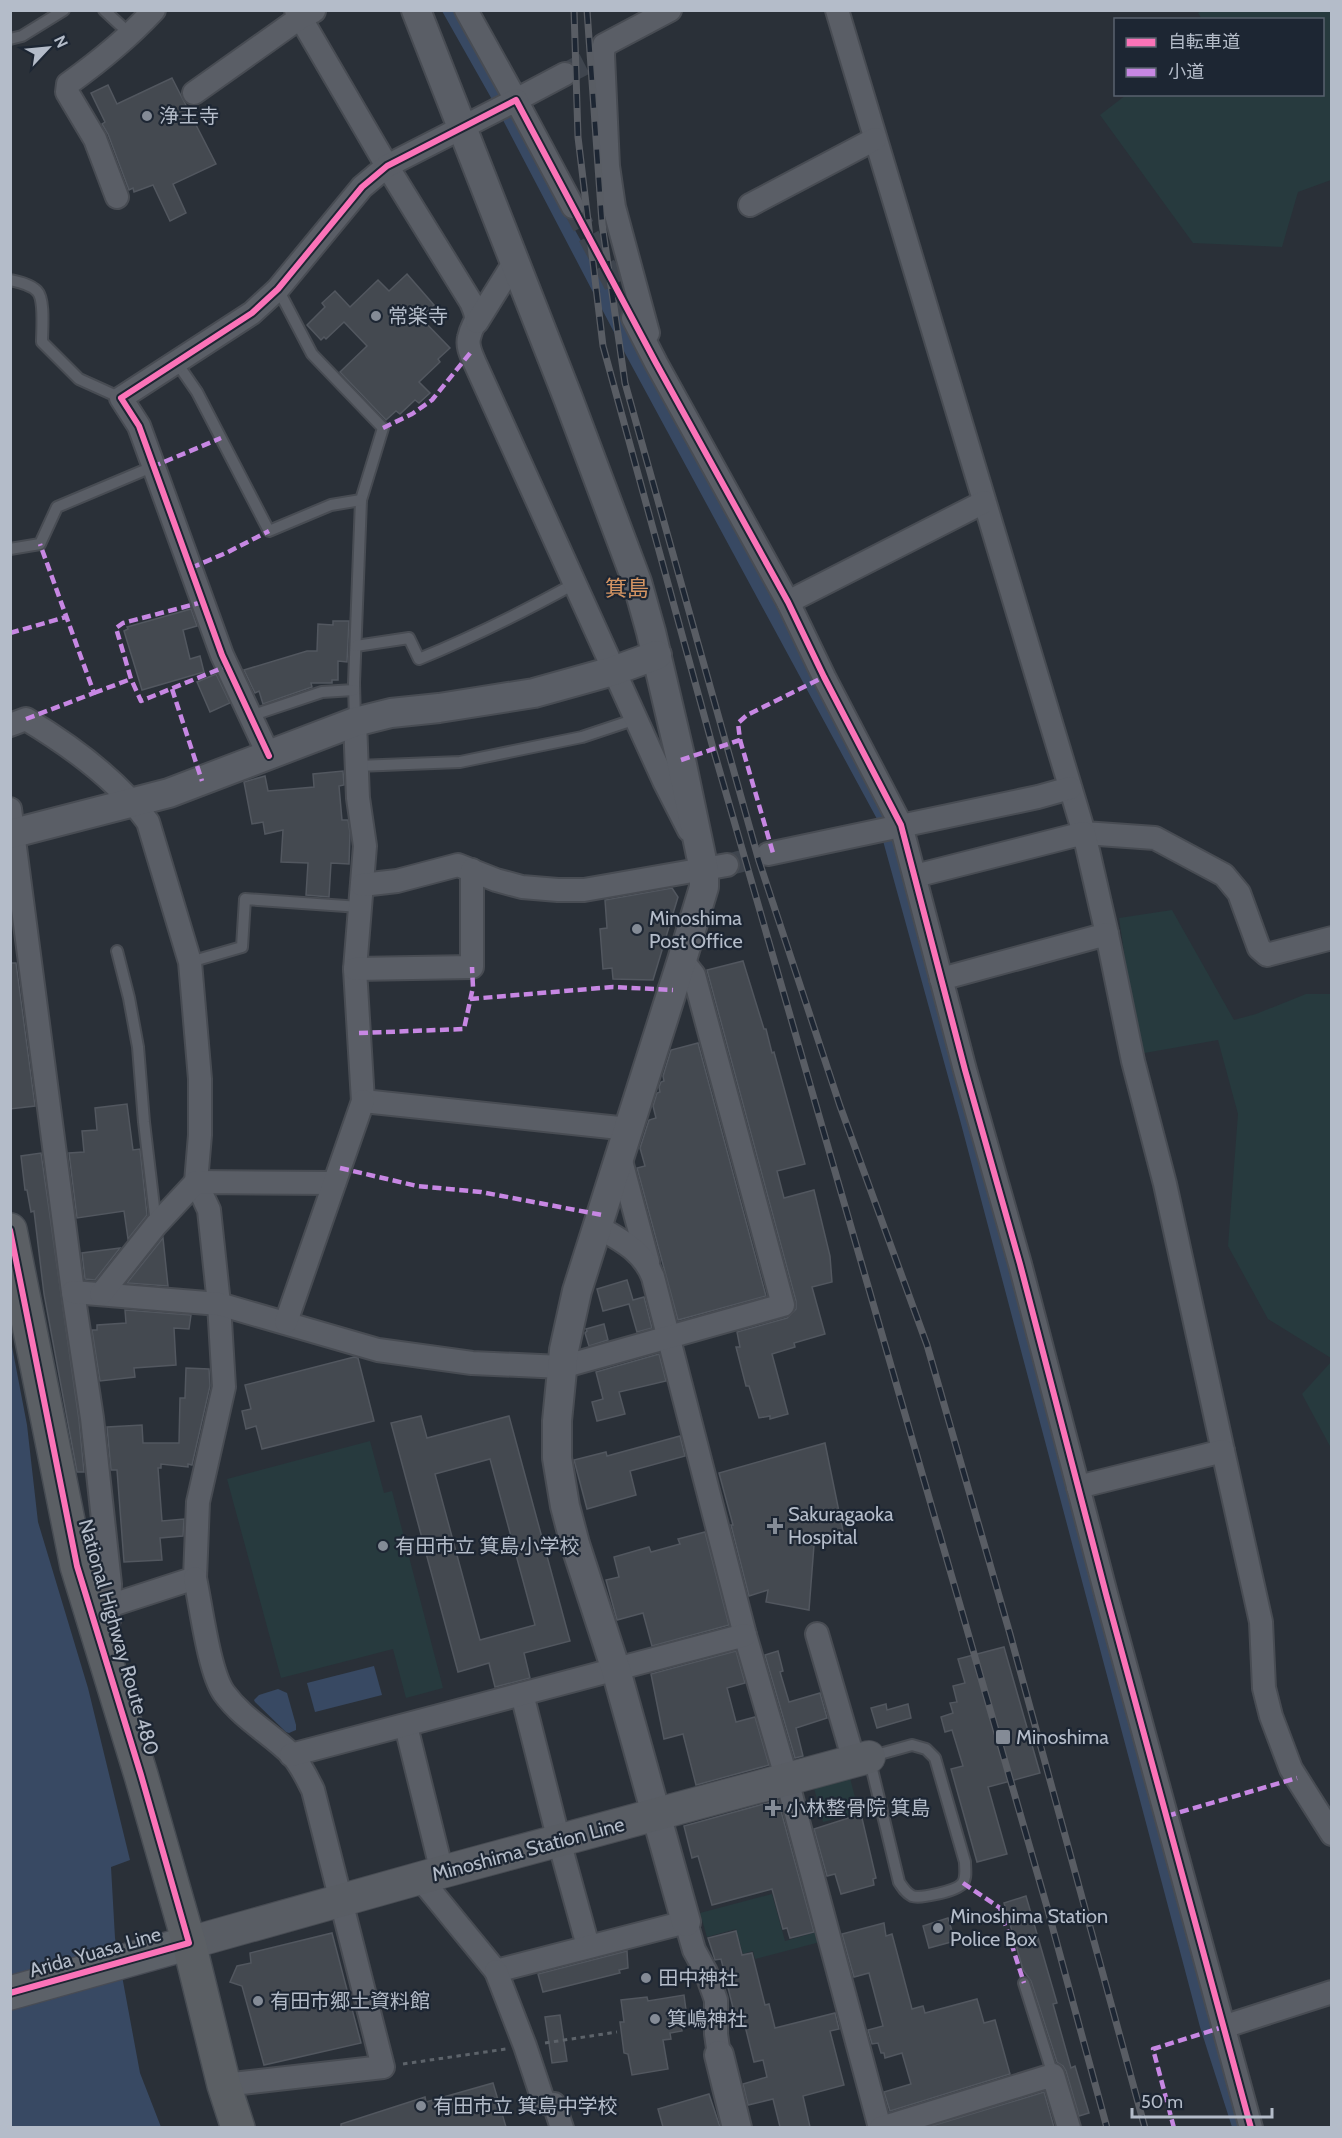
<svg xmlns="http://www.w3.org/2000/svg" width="1342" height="2138" font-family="Cabin,'Noto Sans JP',sans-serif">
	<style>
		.green { fill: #273a3e }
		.water { fill: #384963 }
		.building { fill: #444950; stroke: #52575f; stroke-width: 1.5; fill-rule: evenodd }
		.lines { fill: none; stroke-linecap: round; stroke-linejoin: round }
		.minor-tunnel { stroke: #3f454e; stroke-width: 22; stroke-dasharray: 22 11; stroke-linecap: butt }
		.service-casing { stroke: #484c53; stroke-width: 14 }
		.minor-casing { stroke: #484c53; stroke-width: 26 }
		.tertiary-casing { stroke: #484c53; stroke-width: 32 }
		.secondary-casing { stroke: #484c53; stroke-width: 34 }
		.primary-casing { stroke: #484c55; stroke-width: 36 }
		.trunk-casing { stroke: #474c53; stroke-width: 36 }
		.path { stroke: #5d636a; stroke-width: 3; stroke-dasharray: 4.5 4.5; stroke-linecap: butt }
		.service { stroke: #5a5e66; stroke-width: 10 }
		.minor { stroke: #5a5e66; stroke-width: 22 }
		.tertiary { stroke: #5a5e66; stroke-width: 28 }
		.secondary { stroke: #595d64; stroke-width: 32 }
		.primary { stroke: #5c6168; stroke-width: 33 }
		.trunk { stroke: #5b5f64; stroke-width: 33 }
		.rail-casing { stroke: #595d64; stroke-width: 7 }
		.rail { stroke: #1d2633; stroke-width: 4.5; stroke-dasharray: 14; stroke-linecap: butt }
		.quiet { stroke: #c787e3; stroke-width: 4.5; stroke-dasharray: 9 4.5; stroke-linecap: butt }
		.cycleway-casing { stroke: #1d2633; stroke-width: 10 }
		.cycleway { stroke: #fb73b8; stroke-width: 6 }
		.poi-dot { fill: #848b96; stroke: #1d2633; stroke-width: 2 }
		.labels { text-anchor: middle; stroke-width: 4.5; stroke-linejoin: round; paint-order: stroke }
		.poi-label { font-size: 20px; fill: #b4bcc9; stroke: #1d2633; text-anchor: start }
		.street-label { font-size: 20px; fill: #b4bcc9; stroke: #1d2633 }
		.quarter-label { font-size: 22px; fill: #d59563; stroke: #1d2633 }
	</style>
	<rect width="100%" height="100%" fill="#2a3038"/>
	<g class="green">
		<path d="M1203 10 1331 11V180L1298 192 1282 247 1193 243 1100 115 1126 95 1322 94V20L1202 19 1198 13Z"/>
		<path d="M1172 910 1234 1020 1256 1014 1306 994H1331V1358L1268 1319 1228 1246 1238 1114 1218 1040 1139 1054 1119 918Z"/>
		<path d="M1331 1362V1448L1302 1394Z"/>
		<path d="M370 1441 384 1493 392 1491 443 1688 406 1698 393 1649 281 1678 227 1479Z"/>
		<path d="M850 1778 859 1813 823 1822 814 1788Z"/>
		<path d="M772 1894 785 1941 817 1932 820 1942 755 1959 753 1951 743 1954 736 1929 707 1937 700 1913Z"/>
	</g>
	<g class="water">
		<path d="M442 11H459L500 85 571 223 649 362 884 803 1244 2127H1232L1200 2027 960 1120 877 819 627 357 494 103Z"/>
		<path d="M10 1336 27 1425 38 1522 88 1688 130 1860 111 1867 115 1938 140 2073 161 2127H11Z"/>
		<path d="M374 1666 382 1695 315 1712 307 1683Z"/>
		<path d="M278 1689 287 1693 296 1725V1730L289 1733 286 1732 255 1702 254 1700 259 1695Z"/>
	</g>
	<g class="building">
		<path d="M172 78 216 164 173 184 186 213 170 221 153 185 134 192 133 188 129 190 108 134 102 124 105 122 91 93 108 85 117 104Z"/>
		<path d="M407 274 434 305 421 318 450 348 438 359 440 362 419 382 430 393 419 403 415 400 400 414 396 411 386 420 340 372 367 346 344 322 326 339 324 337 321 340 307 325 325 307 322 303 335 291 350 307 378 280 389 291Z"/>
		<path d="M191 609 197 626 183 630 190 659 200 656 204 672 142 690 124 631 128 629 127 627Z"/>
		<path d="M333 621H349L347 662 338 661V680H332V683H311L312 687 263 704 259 691 255 693 244 670 307 651H317L318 624 333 625Z"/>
		<path d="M216 674 230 703 210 712 197 682Z"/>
		<path d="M343 771 344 785 339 786 342 820H348L350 833 349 864 331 863 329 897 306 895 308 863 281 862 283 830 265 834 263 822 252 824 244 782 265 776 268 791 314 787 313 774Z"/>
		<path d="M672 888 678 897 653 980 613 979 612 968 603 969 600 929 607 928 605 900Z"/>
		<path d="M743 961 764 1029H766L772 1053 774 1052 805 1164 777 1171 784 1198 814 1190 830 1256 832 1282 812 1287 825 1334 794 1343 795 1347 772 1354 788 1414 770 1419V1416L759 1418 749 1386H746L736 1347H740L737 1332 787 1318 796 1309V1301L707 970Z"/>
		<path d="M10 963H16L35 1106 10 1109Z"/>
		<path d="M698 1043 766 1296 678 1320 637 1168 645 1166 640 1148 649 1120 656 1118 653 1106 657 1093 660 1092 659 1087 661 1082 664 1081 663 1076 671 1050Z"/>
		<path d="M127 1104 133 1150 140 1149 147 1215 128 1239 124 1211 77 1218 69 1153 84 1152 82 1131 97 1130 95 1108Z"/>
		<path d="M41 1153 79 1420 84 1472H77L44 1294 34 1211 31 1212 27 1190H25L21 1156Z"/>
		<path d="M163 1238 168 1286 127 1283Z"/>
		<path d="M120 1248 95 1280 85 1279 82 1253Z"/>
		<path d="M627 1280 633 1300 644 1297 652 1328 637 1332 629 1304 603 1311 597 1289Z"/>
		<path d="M125 1310 191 1315 189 1329 174 1328 176 1365 134 1368 135 1377 100 1381 92 1330H97V1325L126 1323Z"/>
		<path d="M604 1324 608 1340 589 1346 585 1333 587 1331 586 1329Z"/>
		<path d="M659 1354 666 1381 619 1392 625 1414 597 1421 592 1402 603 1399 596 1372Z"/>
		<path d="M354 1357 358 1358 374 1421 262 1449 256 1426 246 1429 242 1411 251 1409 245 1385Z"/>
		<path d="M186 1368 209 1369 210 1386 192 1465 188 1464V1467L161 1464V1468H158L162 1521 184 1519 183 1536 160 1538 162 1560 124 1562 117 1470H111L107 1427 142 1425 143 1443H179L180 1398H185Z"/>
		<path d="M421 1416 427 1438 509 1416 570 1641 524 1653 530 1678 495 1687 489 1663 458 1672 391 1423ZM490 1459 535 1625 480 1640 435 1474Z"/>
		<path d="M680 1436 685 1456 630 1471 636 1495 587 1509 574 1460 606 1452 607 1456Z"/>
		<path d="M825 1443 844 1536 814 1545 809 1610 766 1602 768 1590 749 1596 731 1525H733L719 1473Z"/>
		<path d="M705 1532 729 1625 652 1646 643 1613 617 1620 606 1580 619 1577 614 1557 649 1547 651 1552 680 1544 678 1539Z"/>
		<path d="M1004 1647 1040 1773 988 1787 1007 1854 977 1862 951 1769 963 1766 952 1730 945 1732 941 1717 953 1713 950 1703 957 1702 953 1686 965 1683 958 1659Z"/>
		<path d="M736 1651 745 1683 727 1688 736 1722 755 1717 769 1765 696 1785 683 1734 664 1739 651 1674Z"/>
		<path d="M778 1651 783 1671 780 1672 789 1702 820 1693 827 1718 796 1728 803 1756 795 1758 765 1655Z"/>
		<path d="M886 1704 887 1710 908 1704 911 1718 877 1728 871 1708Z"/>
		<path d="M778 1800 814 1932 790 1938 787 1928 783 1929 772 1889 712 1905 698 1856 692 1858 684 1826Z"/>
		<path d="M861 1814 876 1878 873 1879 874 1885 841 1894 835 1874 827 1876 814 1829Z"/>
		<path d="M1026 1896 1057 2003 1053 2004 1071 2068 1075 2066 1089 2113 1079 2116 1066 2071 1063 2066 1057 2062 1031 1981 1023 1970 1004 1903Z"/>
		<path d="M948 1918 955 1941 929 1948 923 1926Z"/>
		<path d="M884 1923 886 1936 892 1934 912 2009 923 2006 925 2013 977 1999 984 2023 995 2020 1010 2074 890 2111 884 2092 911 2084 902 2053 885 2058 884 2053H881L878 2043 872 2044 868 2030 883 2026 869 1973 854 1977 842 1934Z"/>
		<path d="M736 1931 742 1955 752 1953 765 2005 769 2004 775 2028 835 2013 839 2029 830 2031 844 2085 803 2096 810 2127H780L773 2099 748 2105 743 2084 767 2077 763 2060 754 2062 744 2022 737 2024 721 1959 715 1960 708 1938Z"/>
		<path d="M332 1933 361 2043 264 2065 242 1986 230 1982 237 1966 251 1963 250 1953Z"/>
		<path d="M627 1951 628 1968 619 1970 620 1973 543 1992 538 1974Z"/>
		<path d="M684 1995 686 2010 679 2011 682 2031 670 2033 671 2039 663 2040 668 2069 632 2075 628 2054 624 2053 620 2022H624L621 2000 647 1997 648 2001Z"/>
		<path d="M560 2015 567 2061 552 2063 545 2017Z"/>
		<path d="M493 2083 506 2127H341V2124L425 2097 426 2102Z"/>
		<path d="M1044 2092 1054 2127H928L1018 2100Z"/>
		<path d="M709 2094 720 2127H663L658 2109Z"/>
	</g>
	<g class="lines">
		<g class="minor-tunnel">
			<path d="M565 74 594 59"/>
			<path d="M573 207 633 318"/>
			<path d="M727 865 768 854"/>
		</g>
		<defs>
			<g id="service">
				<path d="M104 10 131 35"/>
				<path d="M10 39 22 36 64 10"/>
				<path d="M10 280C19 282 30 284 37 291 45 299 42 330 42 342L79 379 121 398"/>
				<path d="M278 289 312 354 383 428 361 500 354 683 355 722"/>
				<path d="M177 363 197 392 269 531 331 505 361 500"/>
				<path d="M10 549 40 544 57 507 152 467"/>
				<path d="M356 646 409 638 419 659C473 637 523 612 574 584"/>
				<path d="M250 716 322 692 354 690"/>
				<path d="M357 766 460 762 582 737 636 719"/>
				<path d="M117 951 129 998 138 1047 144 1122 156 1224"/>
				<path d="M190 962 242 947 245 899 360 907"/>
				<path d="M912 1745 926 1749 935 1758 965 1862C965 1870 967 1878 962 1884 956 1891 920 1899 912 1896 906 1893 903 1888 899 1882L869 1757Z"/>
				<path d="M1024 1983 1053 2075"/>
			</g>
			<g id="minor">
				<path d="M296 10 387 166 471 302C481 324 473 319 469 338 467 346 471 354 474 361L664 781 689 830"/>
				<path d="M466 10 516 100 565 74"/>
				<path d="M837 10 1084 833 1155 838 1224 875 1239 893 1259 948 1267 955 1332 938"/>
				<path d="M194 93 301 17 314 11"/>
				<path d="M117 197 95 139 67 92 68 84C100 61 128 38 154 10"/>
				<path d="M750 205 875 139"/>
				<path d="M633 318 656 363 788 602 824 677 901 825 965 1070 1020 1264 1106 1594 1251 2128"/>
				<path d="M477 322 515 261"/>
				<path d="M648 333 614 207 608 166 603 55 604 45 670 10"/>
				<path d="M788 602 984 502"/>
				<path d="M355 722 358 798 365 846 355 969 363 1101 629 1129"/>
				<path d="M10 725 26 719C71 746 117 779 148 822L190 962 200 1079V1135L196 1182 209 1210 219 1304 224 1387 198 1502 195 1578 109 1606"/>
				<path d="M269 756 222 655 139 426 121 398 252 313 278 289 362 187 387 166 516 100 573 207"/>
				<path d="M10 809 73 1292 92 1418 110 1584 109 1620"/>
				<path d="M768 854 1038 797 1070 788"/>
				<path d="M915 876 1084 833 1107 934"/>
				<path d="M362 885 397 881 458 865 496 880 522 887 558 890H584L727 865"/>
				<path d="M355 969 472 967V870"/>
				<path d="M941 979 1107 934 1133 1061 1165 1184 1223 1451"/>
				<path d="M620 1157 648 1262"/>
				<path d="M598 1227C621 1240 643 1251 653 1277L745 1635 787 1780 880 2128"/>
				<path d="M73 1292 219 1304 378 1350 472 1363 562 1367 783 1305 694 975 682 960"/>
				<path d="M101 1294 156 1225 196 1182 334 1183"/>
				<path d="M286 1322 363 1101"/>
				<path d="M1078 1487 1223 1451 1261 1622 1264 1688 1271 1716 1291 1769 1332 1834"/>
				<path d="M195 1578C201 1606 209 1672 224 1693 243 1719 270 1733 292 1755 301 1765 307 1778 313 1790L383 2067 224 2085"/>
				<path d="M817 1634 854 1761"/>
				<path d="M522 1694 559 1841 588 1946"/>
				<path d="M406 1726 442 1872"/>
				<path d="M291 1755 745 1635"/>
				<path d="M420 1878 496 1971 686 1922 694 1950 706 1972 716 2000V2034L719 2055"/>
				<path d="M496 1971 525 2046 544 2103 554 2104 562 2128"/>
				<path d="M1223 2027 1332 1992"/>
				<path d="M881 2128 1053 2075 1069 2128"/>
			</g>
			<g id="tertiary">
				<path d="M416 10 568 398 637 582 651 632 681 760 704 870V887L682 960 577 1291 564 1350 557 1421V1458L565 1506 575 1544 616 1670 686 1922"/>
				<path d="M10 834 169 793 355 722 391 713 439 708 534 693 613 671 657 655"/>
				<path d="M719 2055 737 2128"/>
			</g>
			<path id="secondary" d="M189 1943 442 1872 869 1757"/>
			<path id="primary" d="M10 1993 189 1943"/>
			<path id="trunk" d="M10 1230 77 1566 141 1775 189 1943 224 2085 238 2128"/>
		</defs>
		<use href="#service" class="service-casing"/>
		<use href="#minor" class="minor-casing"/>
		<use href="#tertiary" class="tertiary-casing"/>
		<use href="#secondary" class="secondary-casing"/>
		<use href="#primary" class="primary-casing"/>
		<use href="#trunk" class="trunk-casing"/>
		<g class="path">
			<path d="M545 2043 617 2032"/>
			<path d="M403 2064 506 2049"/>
		</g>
		<use href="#service" class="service"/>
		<use href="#minor" class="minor"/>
		<use href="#tertiary" class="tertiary"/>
		<use href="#secondary" class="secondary"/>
		<use href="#primary" class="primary"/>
		<use href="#trunk" class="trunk"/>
		<defs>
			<g id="rail">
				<path d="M574 10 578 137 603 346 713 748 1047 1907 1107 2128"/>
				<path d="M587 10 602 223 625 383 759 861 840 1106 927 1345 1010 1634 1145 2128"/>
			</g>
		</defs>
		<use href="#rail" class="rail-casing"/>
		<use href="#rail" class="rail"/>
		<g class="quiet">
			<path d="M383 428 412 414 432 400 471 352"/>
			<path d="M152 467 221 438"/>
			<path d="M191 568 228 552 269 531"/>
			<path d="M203 602 123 623 116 628 131 679 141 701 227 666"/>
			<path d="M10 633 66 617"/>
			<path d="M172 689 202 781"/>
			<path d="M94 693 131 679"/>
			<path d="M26 719 94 693 40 544"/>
			<path d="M740 740 773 853"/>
			<path d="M681 760 740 740 738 723 747 715 824 677"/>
			<path d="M470 999 613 987 673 990"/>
			<path d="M359 1033 464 1029 473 987 472 967"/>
			<path d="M340 1168 417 1186 481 1192 602 1215"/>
			<path d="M1167 1816 1297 1778"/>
			<path d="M963 1883 1000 1908 1024 1983"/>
			<path d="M1174 2128 1153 2049 1223 2027"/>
		</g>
		<defs>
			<g id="cycleway">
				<path d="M269 756 222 655 139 426 121 398 252 313 278 289 362 187 387 166 516 100 656 363 788 602 824 677 901 825 965 1070 1020 1264 1106 1594 1251 2128"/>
				<path d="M10 1230 77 1566 141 1775 189 1943 10 1993"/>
			</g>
		</defs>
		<use href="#cycleway" class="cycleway-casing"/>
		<use href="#cycleway" class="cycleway"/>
	</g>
	<g class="poi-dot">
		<circle cx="147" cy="116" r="6"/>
		<circle cx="376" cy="316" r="6"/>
		<circle cx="637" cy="929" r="6"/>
		<path d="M772 1517h6v6h6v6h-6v6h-6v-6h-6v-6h6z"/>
		<circle cx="383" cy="1546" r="6"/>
		<rect x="995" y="1729" width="16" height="16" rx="3"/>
		<path d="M770 1799h6v6h6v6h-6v6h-6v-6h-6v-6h6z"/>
		<circle cx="938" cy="1928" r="6"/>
		<circle cx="646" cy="1978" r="6"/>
		<circle cx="258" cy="2001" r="6"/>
		<circle cx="655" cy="2019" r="6"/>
		<circle cx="421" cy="2106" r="6"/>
	</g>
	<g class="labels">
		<g class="poi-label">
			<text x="159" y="123">浄王寺</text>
			<text x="388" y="323">常楽寺</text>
			<text x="649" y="925">Minoshima<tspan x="649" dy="23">Post Office</tspan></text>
			<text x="788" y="1521">Sakuragaoka<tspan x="788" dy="23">Hospital</tspan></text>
			<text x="395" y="1553">有田市立 箕島小学校</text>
			<text x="1016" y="1744">Minoshima</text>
			<text x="786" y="1815">小林整骨院 箕島</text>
			<text x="950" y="1923">Minoshima Station<tspan x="950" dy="23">Police Box</tspan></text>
			<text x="658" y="1985">田中神社</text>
			<text x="270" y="2008">有田市郷土資料館</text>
			<text x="667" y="2026">箕嶋神社</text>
			<text x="433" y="2113">有田市立 箕島中学校</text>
		</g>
		<g class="street-label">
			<text transform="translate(119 1637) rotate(74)" y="7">National Highway Route 480</text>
			<text transform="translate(528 1849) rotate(-15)" y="7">Minoshima Station Line</text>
			<text transform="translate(95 1952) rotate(-16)" y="7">Arida Yuasa Line</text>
		</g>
		<g class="quarter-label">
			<text x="627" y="596">箕島</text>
		</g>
	</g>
	<rect width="1342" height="2138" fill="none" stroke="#b4bcc9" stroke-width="24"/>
	<rect x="1114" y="18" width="210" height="78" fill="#1d2633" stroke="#59626f" stroke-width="1.5"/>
	<rect x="1126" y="38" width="30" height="9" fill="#fb73b8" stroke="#59626f" stroke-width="1.5"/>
	<text x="1168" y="48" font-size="18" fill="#b4bcc9">自転車道</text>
	<rect x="1126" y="68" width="30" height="9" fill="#c787e3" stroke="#59626f" stroke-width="1.5"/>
	<text x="1168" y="78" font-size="18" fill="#b4bcc9">小道</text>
	<g transform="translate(48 48) rotate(64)" stroke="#1d2633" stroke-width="4.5" paint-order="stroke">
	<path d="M0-4.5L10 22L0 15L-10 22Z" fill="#b4bcc9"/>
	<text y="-9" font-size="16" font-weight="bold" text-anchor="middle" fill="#b4bcc9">N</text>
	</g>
	<path d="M1132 2108v9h140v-9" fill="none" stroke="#b4bcc9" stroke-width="3"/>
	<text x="1141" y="2108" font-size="18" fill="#b4bcc9" stroke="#1d2633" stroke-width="4.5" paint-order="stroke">50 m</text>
</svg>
